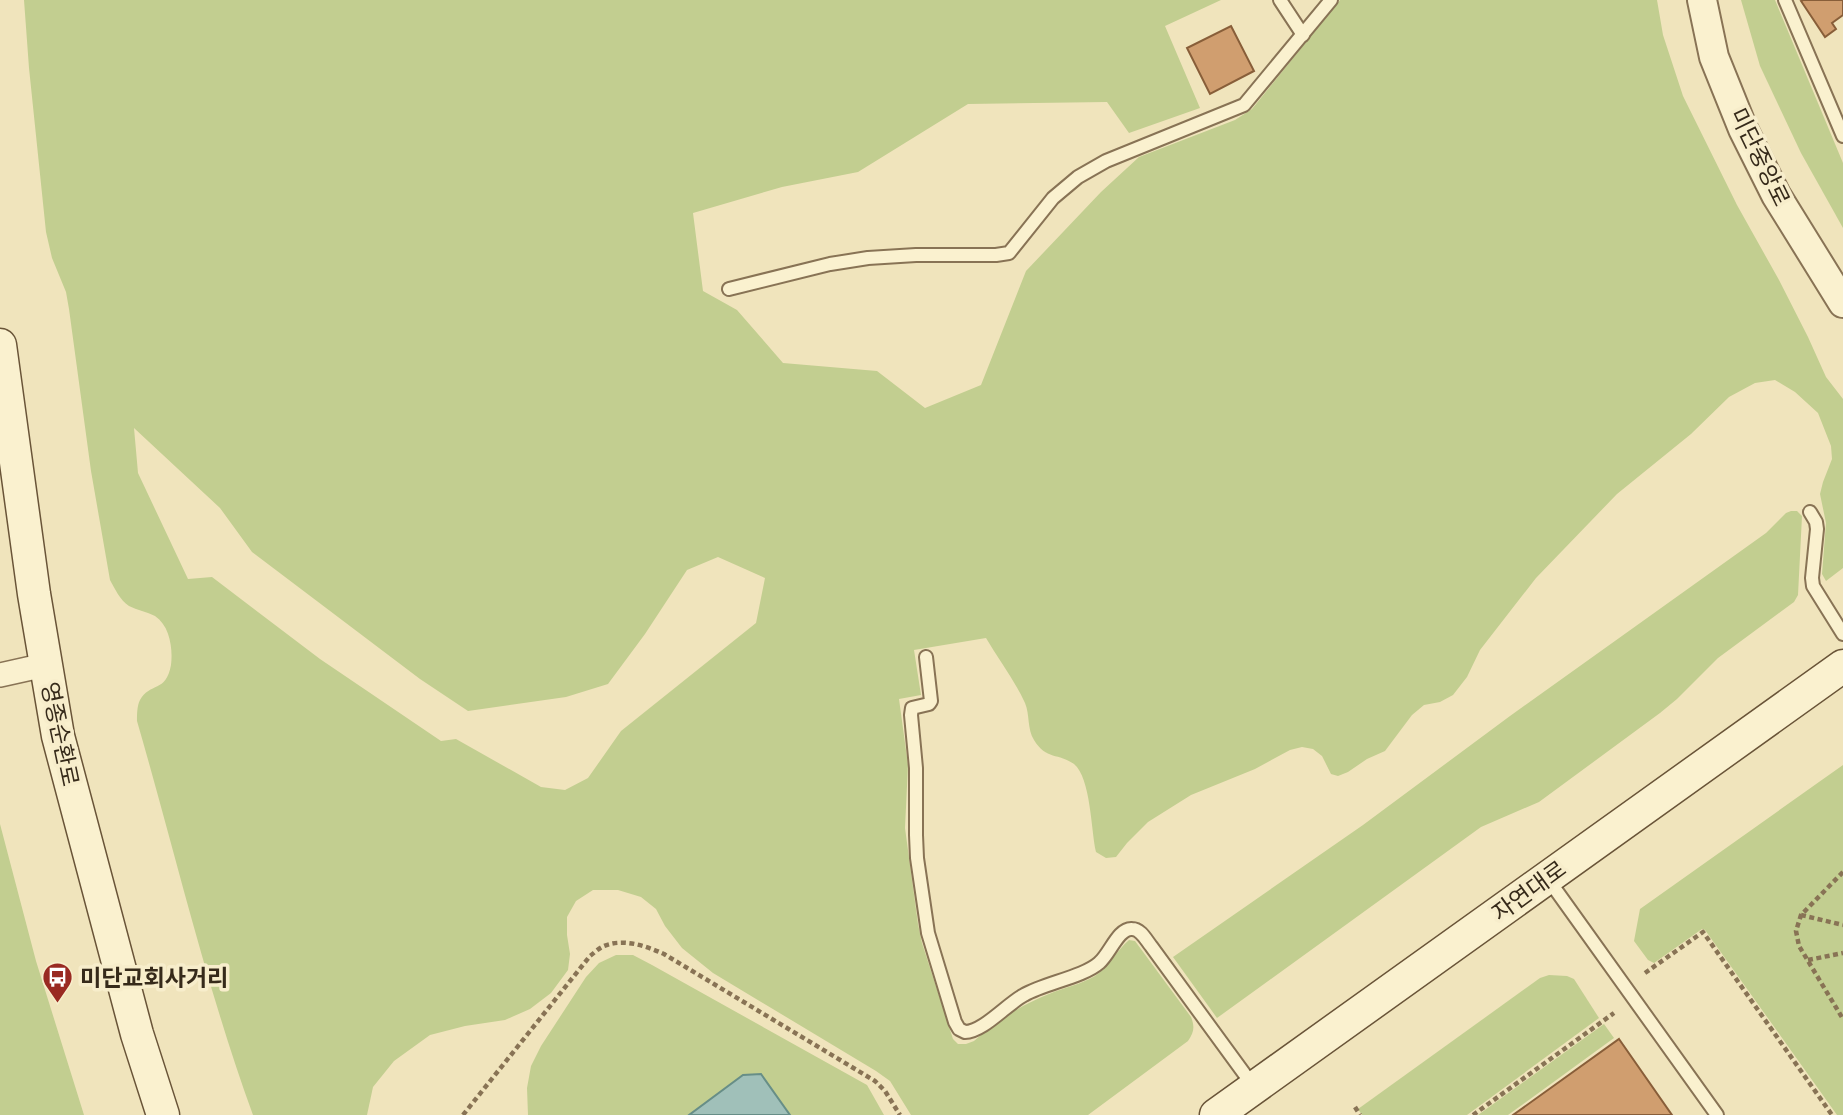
<svg xmlns="http://www.w3.org/2000/svg" width="1843" height="1115" font-family="'IBM Plex Serif','Noto Sans KR',serif">
	<style>
		.green { fill: #c2ce90; fill-rule: evenodd }
		.water { fill: #a0c0b9; stroke: #678e87; stroke-width: 2 }
		.building { fill: #d09e6f; stroke: #885e39; stroke-width: 2 }
		.lines { fill: none; stroke-linecap: round; stroke-linejoin: round }
		.service-casing { stroke: #887355; stroke-width: 16 }
		.minor-casing { stroke: #887355; stroke-width: 26 }
		.tertiary-casing { stroke: #887355; stroke-width: 32 }
		.secondary-casing { stroke: #695438; stroke-width: 35 }
		.path { stroke: #887355; stroke-width: 4.5; stroke-dasharray: 5 3.5; stroke-linecap: butt }
		.service { stroke: #faf1cf; stroke-width: 12 }
		.minor { stroke: #faf1cf; stroke-width: 23 }
		.tertiary { stroke: #faf1cf; stroke-width: 28 }
		.secondary { stroke: #faf1cf; stroke-width: 32 }
		.labels { text-anchor: middle; stroke-width: 7; stroke-linejoin: round; paint-order: stroke }
		.street-label { font-size: 23px; fill: #362a1a; stroke: #f7edcb }
		.poi-label { font-size: 23px; font-weight: bold; fill: #362a1a; stroke: #f7edcb; text-anchor: start }
	</style>
	<rect width="100%" height="100%" fill="#f0e4bc"/>
	<g class="green">
		<path d="M24 0H1221L1165 26 1200 108 1129 133 1107 102 968 104 858 172 782 187 693 213 703 291 737 310 783 363 877 371 925 408 981 385 1026 271 1101 192 1139 157 1235 120 1252 109 1340 0H1657L1663 35 1683 96 1737 205 1779 280 1808 337 1826 377 1843 399V568L1826 581 1822 574 1826 523 1820 494 1823 482 1832 459 1831 446 1818 413 1795 392 1775 380 1755 383 1729 397 1691 434 1617 494 1536 578 1480 650 1467 677 1453 695 1440 702 1424 705 1412 715 1385 751 1367 759 1348 772 1338 776 1331 774 1322 756 1313 749 1302 747 1290 750 1255 769 1191 795 1148 822 1127 843 1116 857 1106 858 1096 852C1091 831 1091 778 1074 764 1059 753 1046 760 1034 740 1027 729 1030 715 1025 703 1015 681 999 660 986 638L914 650 921 695 899 699 908 765 905 828 918 924 922 943 953 1039 958 1044H966L974 1041C996 1021 1021 1005 1049 994 1063 988 1082 984 1095 976 1111 965 1116 951 1129 940L1135 941 1191 1017C1195 1027 1194 1032 1188 1041L1088 1115H911L890 1081 876 1071 713 973 682 948 665 926 656 909 641 897 618 890H593L576 901 567 917V935L570 954 568 970 551 993 530 1009 505 1020 465 1026 430 1035 394 1061 373 1087 367 1115H253C206 986 175 852 137 721 137 714 137 706 140 700 150 682 166 693 171 665 173 649 170 626 155 616 147 612 137 610 129 606 120 600 115 589 110 580L91 471 69 309 66 292 52 258 46 232 29 68ZM134 428 220 508 252 552 420 679 468 711 566 697 608 684 645 634 687 570 718 557 765 578 756 623 621 731 588 778 565 790 541 787 456 739 441 741 320 659 212 577 188 579 138 473Z"/>
		<path d="M1741 0H1775L1843 163V228L1801 153 1760 66Z"/>
		<path d="M1791 511H1797L1802 516 1798 595 1794 602 1718 658 1677 699 1660 713 1539 802 1481 827 1217 1018 1173 957 1363 825 1510 716 1766 533 1786 513Z"/>
		<path d="M1843 765V1115H1837L1705 930 1702 929 1654 963 1648 960 1634 941 1640 909Z"/>
		<path d="M0 824 36 961 84 1115H0Z"/>
		<path d="M616 955H633L652 965 867 1085 884 1115H790L760 1074 743 1075 689 1115H528L527 1088 531 1066 541 1046 586 977 599 963Z"/>
		<path d="M1549 975 1567 976 1574 979 1599 1018 1467 1115H1362L1358 1109 1540 978Z"/>
		<path d="M1604 1024 1614 1038 1508 1115H1478Z"/>
	</g>
	<path class="water" d="M761 1074 790 1115H689L743 1075Z"/>
	<g class="building">
		<path d="M1803 0H1843V15L1832 23 1836 29 1825 37 1801 1Z"/>
		<path d="M1231 26 1254 71 1210 94 1187 48Z"/>
		<path d="M1619 1039 1672 1115H1513Z"/>
	</g>
	<g class="lines">
		<defs>
			<g id="service">
				<path d="M1280 0 1303 35"/>
				<path d="M1785 0 1843 136"/>
				<path d="M729 289 830 264 868 258 916 255H996L1009 253 1053 198 1078 177 1106 161 1244 105 1331 0"/>
				<path d="M1810 512 1816 522 1817 529 1812 578 1813 586 1843 634"/>
				<path d="M926 657 931 701 929 704 912 708 911 715 916 768V835L917 858 928 933 955 1022 959 1029 965 1032C983 1032 1007 1004 1024 995 1045 983 1083 977 1099 963 1110 954 1118 928 1132 929 1141 929 1146 940 1151 946L1254 1087"/>
				<path d="M1548 879 1717 1115"/>
			</g>
			<path id="minor" d="M0 675 45 665"/>
			<path id="tertiary" d="M1702 0 1714 57 1743 129 1776 195 1843 303"/>
			<g id="secondary">
				<path d="M0 345 34 594 58 736 137 1034 163 1115"/>
				<path d="M1216 1115 1843 666"/>
			</g>
		</defs>
		<use href="#service" class="service-casing"/>
		<use href="#minor" class="minor-casing"/>
		<use href="#tertiary" class="tertiary-casing"/>
		<use href="#secondary" class="secondary-casing"/>
		<g class="path">
			<path d="M1843 872 1801 915 1796 931 1799 946 1843 1019"/>
			<path d="M1801 915 1843 925"/>
			<path d="M1808 960 1843 953"/>
			<path d="M1645 973 1703 932 1832 1115"/>
			<path d="M1355 1107 1360 1115"/>
			<path d="M463 1115 590 956C594 953 599 948 604 946 624 938 646 946 664 954L875 1081 885 1091 900 1115"/>
			<path d="M1473 1115 1614 1013"/>
		</g>
		<use href="#service" class="service"/>
		<use href="#minor" class="minor"/>
		<use href="#tertiary" class="tertiary"/>
		<use href="#secondary" class="secondary"/>
	</g>
	<defs>
		<symbol id="bus-pin" viewBox="-11 -11 22 30"><path d="M0 17L-7.5 6A9.5 9.5 0 1 1 7.5 6Z" fill="#992a22" stroke="#f7edcb"/><path d="M-5-6H5V4H4V6H2V4H-2V6H-4V4H-5ZM-3.5-4V0h7V-4ZM-3.5 1.2v1.5H-2V1.2ZM2 1.2v1.5H3.5V1.2Z" fill="#fff"/></symbol>
	</defs>
	<g fill-rule="evenodd">
		<use href="#bus-pin" x="40" y="960" width="35" height="47"/>
	</g>
	<g class="labels">
		<g class="street-label">
			<text transform="translate(1760 157) rotate(64)" y="8">미단중앙로</text>
			<text transform="translate(60 734) rotate(78)" y="8">영종순환로</text>
			<text transform="translate(1529 891) rotate(-36)" y="8">자연대로</text>
		</g>
		<g class="poi-label">
			<text x="80" y="986">미단교회사거리</text>
		</g>
	</g>
</svg>
